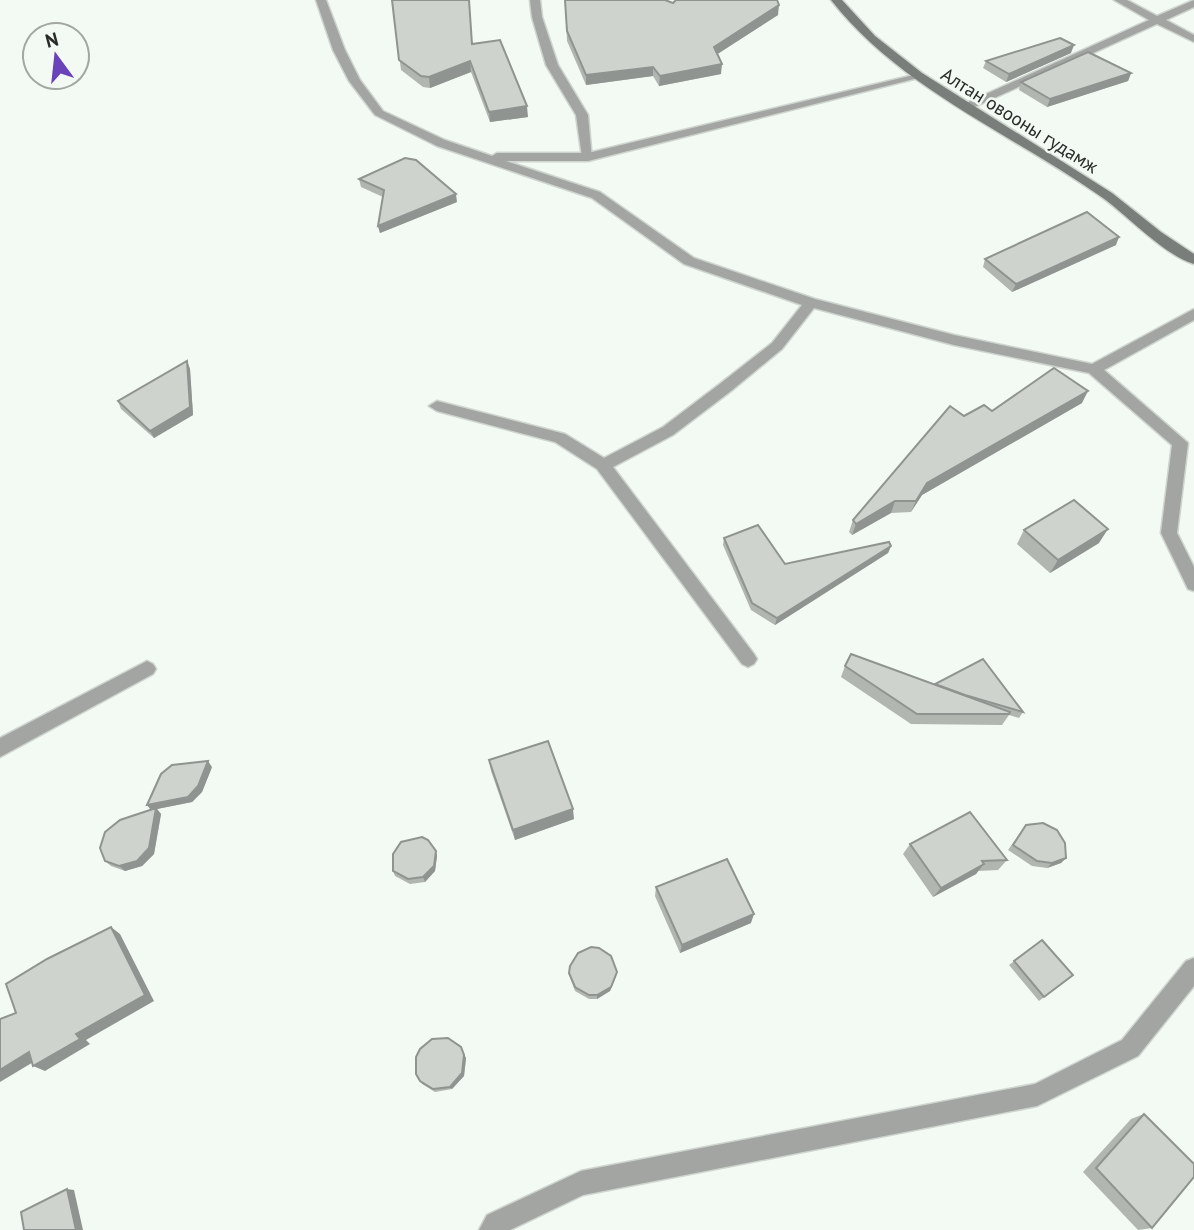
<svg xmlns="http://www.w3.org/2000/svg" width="1194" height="1230" font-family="'PT Sans',sans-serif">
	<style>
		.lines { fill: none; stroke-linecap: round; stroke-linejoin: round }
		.service-casing { stroke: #ced5ce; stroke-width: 3 }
		.minor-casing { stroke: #ced5ce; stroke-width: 3 }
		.secondary-casing { stroke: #ced5ce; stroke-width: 3 }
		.service { fill: #a3a5a2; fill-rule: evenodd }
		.minor { fill: #a3a5a2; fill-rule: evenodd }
		.secondary { fill: #7a7e7a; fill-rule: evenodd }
		.wall { fill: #b1b6b0 }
		.shaded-wall { fill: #909490 }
		.building { fill: #ced4cd; stroke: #909490; stroke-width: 2 }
		.labels { text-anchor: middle; stroke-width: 5; stroke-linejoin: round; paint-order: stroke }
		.far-street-label { font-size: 19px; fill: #282a28; stroke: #f3faf3 }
	</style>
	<rect width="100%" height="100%" fill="#f3faf3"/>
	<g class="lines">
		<defs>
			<path id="service" d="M530 0H540L542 17 558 65 588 115 592 160 582 157 576 115 546 65 532 17Z"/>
			<g id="minor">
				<path d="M316 0H326L345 50 360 80 383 111 445 140 492 156 497 153H588L922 73V77L588 161H506L600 192 694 258 815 299 954 335 1092 364 1194 309V320L1104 370 1188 443 1177 533 1194 567V591L1188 589 1161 533 1172 445 1089 373 954 345 814 308 782 349 731 391 673 435 613 467 754 654 757 659 754 664 748 667 742 664 597 469 555 442 437 411 429 406 437 401 565 434 604 458 663 427 721 383 772 343 802 305 684 264 592 198 437 146 375 115 349 81 333 50Z"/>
				<path d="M1114 0H1127L1157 16 1194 0V7L1166 20 1194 35V42L1157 24 970 109H962V105L1149 20Z"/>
				<path d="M147 661 153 664 156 669 153 674 0 757V738Z"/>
				<path d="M1194 958V986L1138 1056 1037 1106 583 1195 510 1230H479L487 1215 581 1171 1035 1084 1122 1040 1186 961Z"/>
			</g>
			<path id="secondary" d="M831 0H842L875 36 922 73 1112 193 1161 232 1194 254V264C1164 255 1129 217 1103 198 1012 134 901 89 831 0Z"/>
		</defs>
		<use href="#service" class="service-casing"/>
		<use href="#minor" class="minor-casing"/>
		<use href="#secondary" class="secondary-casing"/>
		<use href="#service" class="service"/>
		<use href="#minor" class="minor"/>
		<use href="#secondary" class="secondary"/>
	</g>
	<g class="wall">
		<path d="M392 0 472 44 528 117 490 122 471 72 430 88 423 87 401 70Z"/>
		<path d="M565 0 673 3 778 15 717 54 721 74 659 86 653 76 586 85 567 41Z"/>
		<path d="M1071 53 1006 82 983 68 986 61Z"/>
		<path d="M1131 73 1128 81 1047 107 1019 90 1021 82Z"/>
		<path d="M359 179 457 202 380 233 378 226 383 197 361 187Z"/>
		<path d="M1116 245 1012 292 983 267 985 259Z"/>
		<path d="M187 361 190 369 193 415 154 438 121 409 118 401Z"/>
		<path d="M1082 403 922 495 911 512 891 513 852 535 849 532 853 520 964 416 992 411Z"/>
		<path d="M1024 530 1099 543 1050 573 1017 544Z"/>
		<path d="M724 538 785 564 891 546 888 553 775 625 751 610 723 545Z"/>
		<path d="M845 666 935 684 1023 712 1019 718 1009 715 1002 725 911 724 841 677Z"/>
		<path d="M489 760 574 819 515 840 491 771Z"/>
		<path d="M212 767 202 792 192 802 157 809 161 814 154 854 142 866 125 871 111 866 105 861 151 810 147 805Z"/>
		<path d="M1026 825 1066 858 1061 863 1047 868 1032 866 1008 850Z"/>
		<path d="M910 844 1007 860 998 870 978 871 976 874 933 897 903 854Z"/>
		<path d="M437 856 435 871 425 882 410 884 395 876 393 871Z"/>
		<path d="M656 887 751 923 680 953 655 896Z"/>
		<path d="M1042 940 1073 975 1039 1001 1009 965Z"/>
		<path d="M569 973 616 976 610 991 597 999H589L575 991 570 977Z"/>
		<path d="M461 1047 466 1058 464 1076 452 1089 435 1092 422 1084 420 1081Z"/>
		<path d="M1144 1114 1152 1228 1138 1230 1083 1172 1131 1119Z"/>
	</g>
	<g class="shaded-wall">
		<path d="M779 5 778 15 713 57 714 47Z"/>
		<path d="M1074 45 1071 53 1006 82 1009 74Z"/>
		<path d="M470 61 471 72 430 88 429 77Z"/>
		<path d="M722 64 721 74 659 86 660 76Z"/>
		<path d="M653 67V76L586 85V75Z"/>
		<path d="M1131 73 1128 81 1047 107 1050 99Z"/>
		<path d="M527 106 528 117 490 122 489 112Z"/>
		<path d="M456 194 457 202 380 233 378 226Z"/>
		<path d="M1119 237 1116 245 1012 292 1016 284Z"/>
		<path d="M187 361 190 369 193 415 154 438 150 431Z"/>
		<path d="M1088 391 1082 403 922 495 911 512 916 501 927 483Z"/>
		<path d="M895 501 891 513 852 535 856 524Z"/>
		<path d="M1108 529 1099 543 1050 573 1058 560Z"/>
		<path d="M891 546 888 553 775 625 777 618Z"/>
		<path d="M208 761 212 767 202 792 192 802 157 809 161 814 154 854 142 866 125 871 119 866 151 810 147 805Z"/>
		<path d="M573 809 574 819 515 840 513 830Z"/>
		<path d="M436 851 437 856 435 871 425 882 423 877Z"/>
		<path d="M1066 858 1061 863 1047 868 1052 863Z"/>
		<path d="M984 864 976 874 933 897 941 888Z"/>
		<path d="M754 914 751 923 680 953 682 945Z"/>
		<path d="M111 927 120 934 154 1001 86 1040 90 1044 45 1071 33 1066 76 1034Z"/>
		<path d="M617 972 616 976 610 991 597 999V995Z"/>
		<path d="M29 1052 40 1058 0 1082V1070Z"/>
		<path d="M464 1055 466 1058 464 1076 452 1089 450 1087Z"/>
		<path d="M67 1189 74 1190 83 1230H76Z"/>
	</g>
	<g class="building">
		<path d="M392 0H469L472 44 500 40 527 106 489 112 470 61 429 77 421 76 399 60Z"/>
		<path d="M565 0H665L673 3 676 0H777L779 5 714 47 722 64 660 76 653 67 586 75 567 31Z"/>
		<path d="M1060 38 1074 45 1009 74 986 61Z"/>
		<path d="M1088 52 1131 73 1050 99 1021 82Z"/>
		<path d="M405 158 416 160 456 194 378 226 384 190 359 179Z"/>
		<path d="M1087 212 1119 237 1016 284 985 259Z"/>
		<path d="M187 361 190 407 150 431 118 401Z"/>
		<path d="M1054 368 1088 391 927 483 916 501H895L856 524 853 520 950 406 964 416 984 405 992 411Z"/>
		<path d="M1074 500 1108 529 1058 560 1024 530Z"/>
		<path d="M758 525 785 564 889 542 891 546 777 618 752 603 724 538Z"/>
		<path d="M851 654 1010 712 1009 714H917L845 666Z"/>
		<path d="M983 659 1023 712 965 695 935 684Z"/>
		<path d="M548 741 573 809 513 830 489 760Z"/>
		<path d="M208 761 198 786 188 797 147 805 161 774 172 765Z"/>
		<path d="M156 808 149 848 137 861 119 866 105 861 100 848 105 832 120 820Z"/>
		<path d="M970 812 1007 860 982 861 984 864 941 888 910 844Z"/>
		<path d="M1043 823 1057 830 1065 843 1066 858 1052 863 1037 861 1013 845 1026 825Z"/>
		<path d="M422 837 428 840 436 851 434 866 423 877 408 879 393 871V854L401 842Z"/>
		<path d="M727 859 754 914 682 945 656 887Z"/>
		<path d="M111 927 145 995 76 1034 80 1039 33 1066 29 1052 0 1070V1019L16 1013 6 984 47 959Z"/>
		<path d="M1042 940 1073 975 1044 997 1014 961Z"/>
		<path d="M591 947 599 948 611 956 617 972 611 987 597 995H589L575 987 569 973 570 966 578 953Z"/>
		<path d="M448 1038 461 1047 464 1055 462 1073 450 1087 433 1089 420 1081 416 1074V1057L420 1049 432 1039Z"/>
		<path d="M1144 1114 1194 1164V1177L1152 1228 1096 1168Z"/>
		<path d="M67 1189 76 1230H24L21 1212Z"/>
	</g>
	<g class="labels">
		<g class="far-street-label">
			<text transform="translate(1020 120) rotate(32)" y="7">Алтан овооны гудамж</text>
		</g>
	</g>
	<g transform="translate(56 56) rotate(345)"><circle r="33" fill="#f3faf3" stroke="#a2a7a2" stroke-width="2"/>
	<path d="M0-5L12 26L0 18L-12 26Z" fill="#6a42ba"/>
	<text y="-10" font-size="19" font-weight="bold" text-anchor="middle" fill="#282a28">N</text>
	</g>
</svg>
